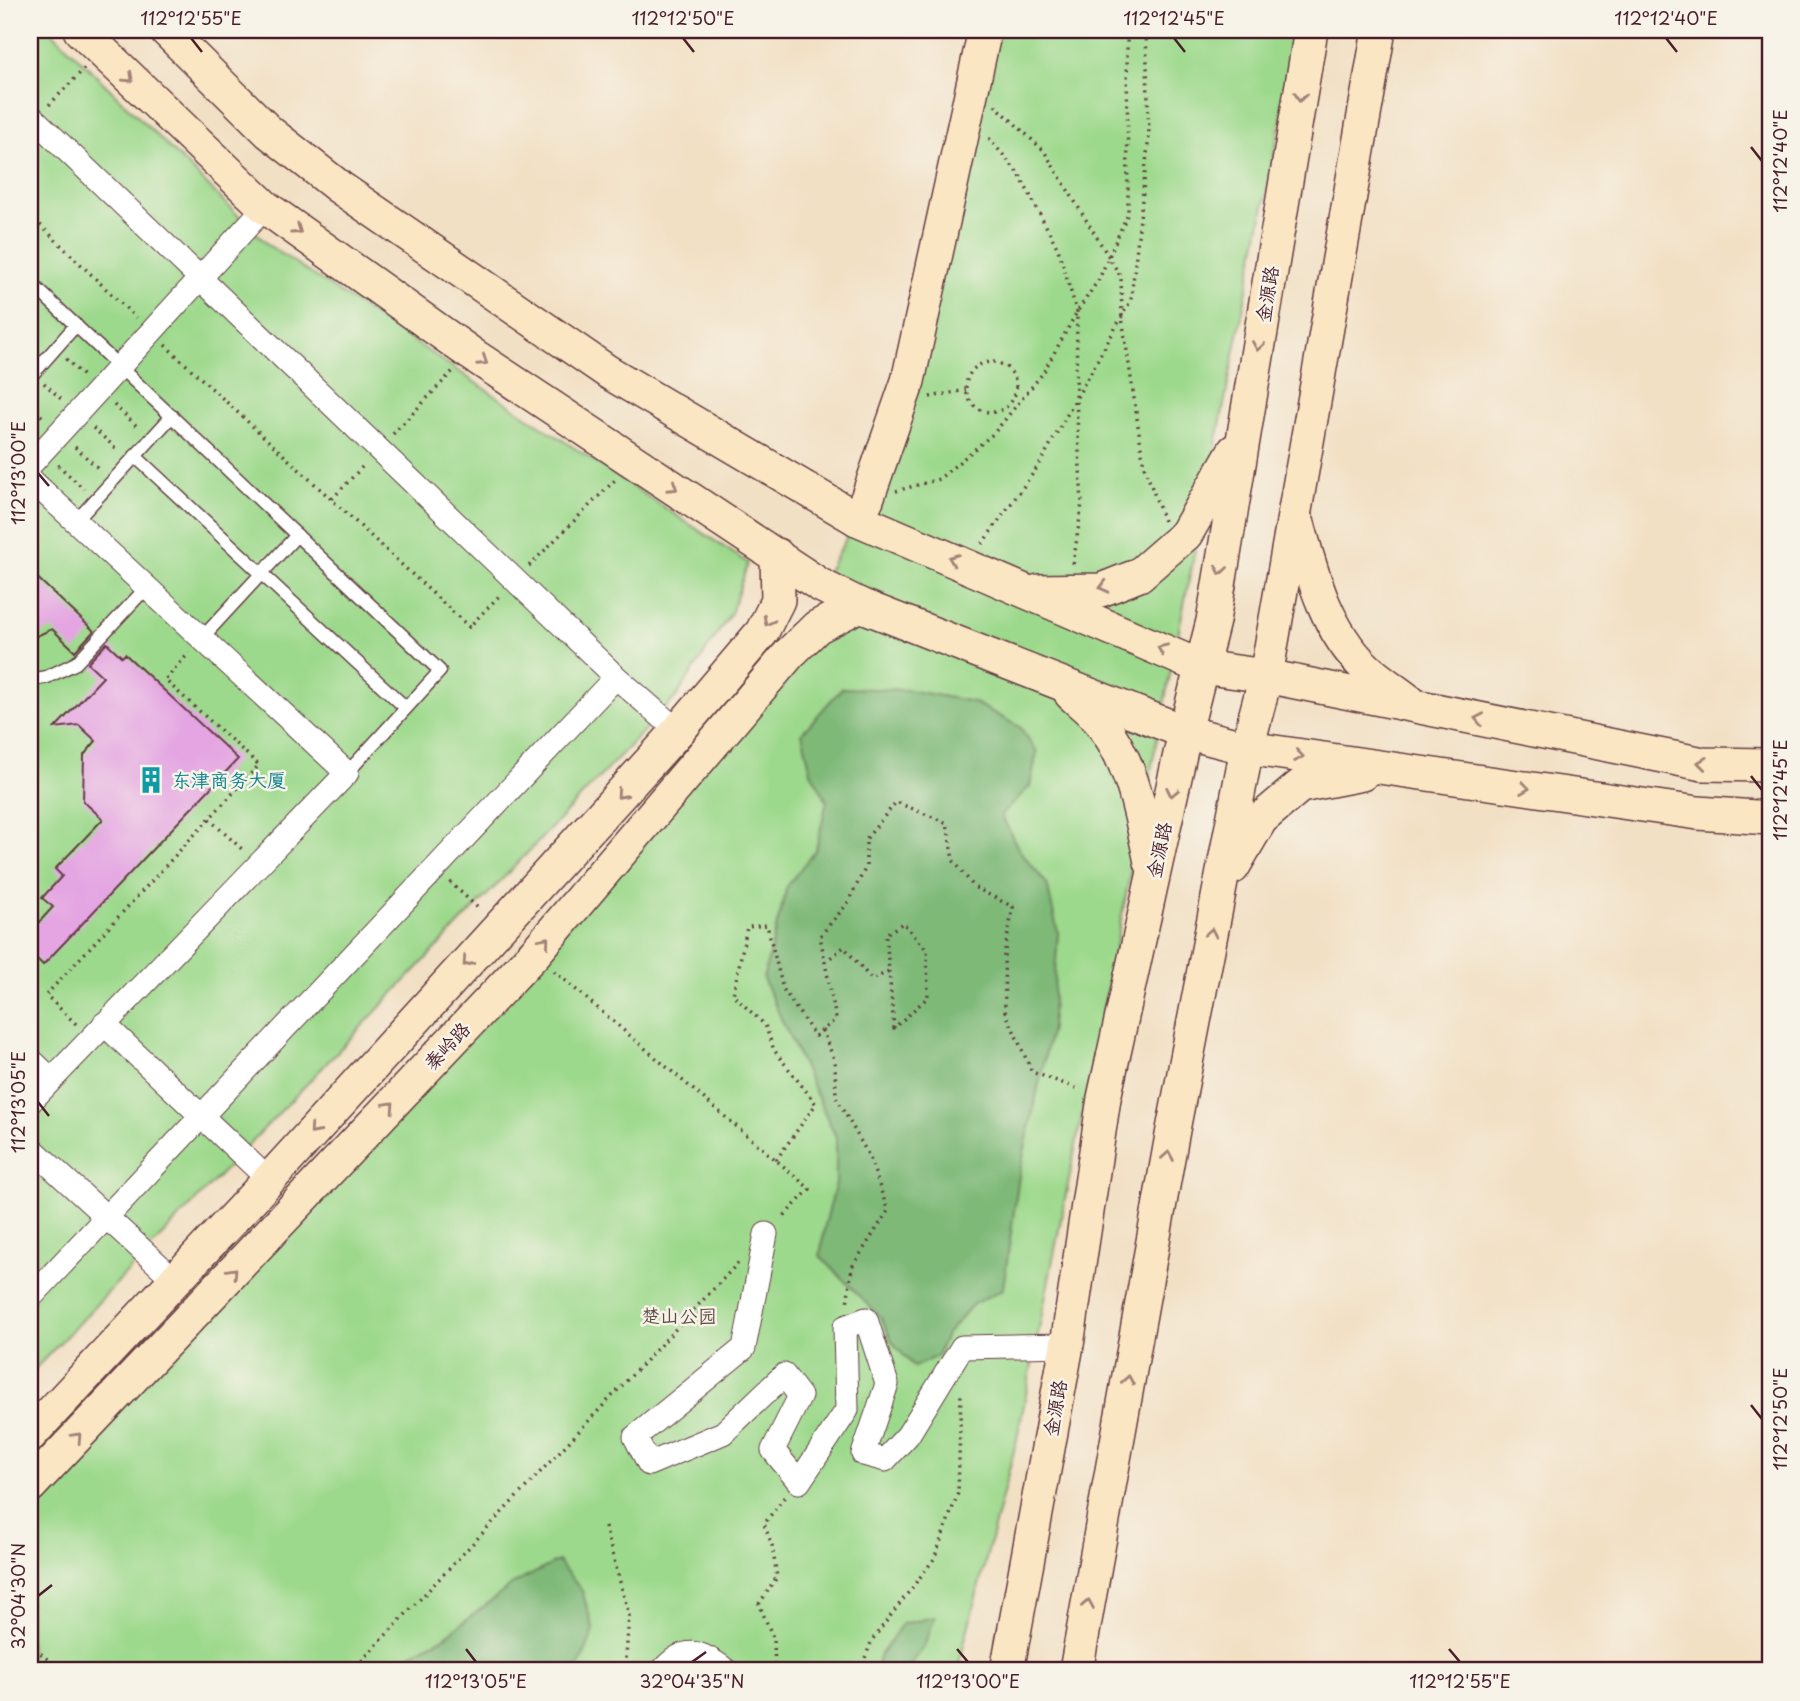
<svg xmlns="http://www.w3.org/2000/svg" width="1800" height="1701" font-family="'Playpen Sans','LXGW WenKai TC',sans-serif">
	<style>
		.green { fill: #9dd98c; stroke: #747c5c; stroke-width: 2 }
		.forest { fill: #7eb978; stroke: #646c52; stroke-width: 2 }
		.building { fill: #e4a5e2 }
		.lines { fill: none; stroke-linecap: round; stroke-linejoin: round }
		.lane-casing { stroke: #633c42; stroke-width: 15 }
		.street-casing { stroke: #633c42; stroke-width: 25 }
		.secondary-casing { stroke: #633c42; stroke-width: 36 }
		.path { stroke: #633c42; stroke-width: 3.5; stroke-dasharray: 2 5; stroke-linecap: butt }
		.lane { stroke: #fff; stroke-width: 12 }
		.street { stroke: #fff; stroke-width: 23 }
		.secondary { stroke: #fbe6c4; stroke-width: 33 }
		.oneway { stroke: #a28278 }
		.ticks { fill: none; stroke: #4a1f2b; stroke-width: 2.5 }
		.labels { text-anchor: middle; stroke-width: 5; stroke-linejoin: round; paint-order: stroke }
		.street-label { font-size: 19px; fill: #4a1f2b; stroke: #f7f3e8 }
		.culture-label { font-size: 19px; fill: #0d838f; stroke: #f7f3e8; text-anchor: start }
		.park-label { font-size: 19px; fill: #5f4e43; stroke: #f7f3e8 }
		.neatline { fill: none; stroke: #4a1f2b; stroke-width: 2.5 }
		.ticks-label { font-size: 18px; text-anchor: middle; fill: #4a1f2b }
	</style>
	<rect width="100%" height="100%" fill="#f7f3e8"/>
	<filter id="ink" filterUnits="userSpaceOnUse"><feTurbulence type="fractalNoise" baseFrequency=".0143" numOctaves="2"/><feDisplacementMap in="SourceGraphic" scale="14" xChannelSelector="R" yChannelSelector="G"/><feConvolveMatrix kernelMatrix="1 2 1 2 8 2 1 2 1" color-interpolation-filters="sRGB"/></filter>
	<filter id="wash" filterUnits="userSpaceOnUse"><feTurbulence type="fractalNoise" baseFrequency=".00686" numOctaves="4" result="noise"/><feDisplacementMap in="SourceGraphic" scale="28" xChannelSelector="R" yChannelSelector="G"/><feGaussianBlur stdDeviation="1.57" result="paint"/><feColorMatrix in="noise" values="0 0 0 0 0 0 0 0 0 0 0 0 0 0 0 0 0 1.4 0 .05"/><feComposite in="paint" operator="in"/></filter>
	<g filter="url(#wash)">
		<rect width="100%" height="100%" fill="#f2e0c5"/>
		<g class="green">
			<path d="M30 30H50L268 245 748 563 731 613 676 697 30 1374Z"/>
			<path d="M985 30H1299L1017 1439 957 1671H30V1486L790 653 859 605 820 585 857 519Z"/>
		</g>
		<g class="forest">
			<path d="M842 688 908 690 973 702 1020 727 1037 752 1030 786 1001 815 1019 850 1047 884 1058 933 1051 1028 1019 1176 1003 1289 973 1304 946 1335 937 1356 914 1367 893 1343 881 1318 820 1256 825 1225 836 1183V1137L763 979 787 886 816 849 827 801 811 772 802 733Z"/>
			<path d="M558 1561 582 1591 594 1631 579 1666 567 1671H388L396 1661 443 1638 513 1584Z"/>
			<path d="M935 1617 923 1649 905 1671H876L879 1657 902 1624Z"/>
		</g>
		<g id="blocks">
			<g class="building">
				<path d="M30 571 94 631 75 651 52 629 30 639Z"/>
				<path d="M107 643 122 657 125 654 238 759 43 965 30 952V932L53 907 42 898 62 876 55 869 103 819 83 801 84 755 96 741 79 725 55 728 103 677 88 663Z"/>
			</g>
		</g>
	</g>
	<g filter="url(#ink)">
		<use href="#blocks" fill-opacity="0" stroke="#633c42" stroke-width="2"/>
		<g class="lines">
			<defs>
				<g id="lane">
					<path d="M30 282 440 671 347 773"/>
					<path d="M30 358 39 367 30 377"/>
					<path d="M39 367 76 325"/>
					<path d="M135 456 406 708"/>
					<path d="M75 522 172 416"/>
					<path d="M201 639 297 535"/>
					<path d="M30 680 47 677 76 663 146 588"/>
				</g>
				<g id="street">
					<path d="M30 115 616 677 678 731"/>
					<path d="M30 465 265 207"/>
					<path d="M30 479 347 773 30 1102"/>
					<path d="M104 1024 269 1180"/>
					<path d="M30 1059 51 1079"/>
					<path d="M30 1147 176 1281"/>
					<path d="M766 1234 744 1348 635 1437 649 1464 723 1433 784 1375 800 1396 773 1450 799 1482 847 1410 845 1327 866 1319 887 1384 863 1454 885 1460 908 1435 962 1347 1067 1345"/>
					<path d="M30 1298 616 677"/>
					<path d="M662 1671C685 1644 702 1651 727 1671"/>
				</g>
				<g id="secondary">
					<path d="M80 30 265 207 470 353 820 585 860 605 1185 732 1247 748 1698 813 1770 818"/>
					<path d="M166 30 269 132 339 187 608 372 857 519 1201 667 1266 676 1703 764 1770 765"/>
					<path d="M857 519 867 499 908 381 985 30"/>
					<path d="M1298 524C1312 575 1326 630 1366 668 1379 680 1395 690 1409 701"/>
					<path d="M1039 591 1101 590 1139 575 1186 534 1234 451"/>
					<path d="M1071 694C1080 702 1091 711 1099 720 1133 763 1140 811 1151 862"/>
					<path d="M1233 867 1261 819 1300 786 1362 774"/>
					<path d="M30 1435 269 1180 678 731 762 632 778 600 777 555"/>
					<path d="M30 1486 534 954 790 653 817 627 860 605"/>
					<path d="M1007 1671 1067 1345 1104 1098 1185 732 1213 621 1311 30"/>
					<path d="M1076 1671 1173 1130 1247 748 1266 676 1379 30"/>
				</g>
			</defs>
			<use href="#lane" class="lane-casing"/>
			<use href="#street" class="street-casing"/>
			<use href="#secondary" class="secondary-casing"/>
			<g class="path">
				<path d="M49 105 85 68"/>
				<path d="M995 105 1044 151 1121 277 1122 317 1144 466 1164 521"/>
				<path d="M989 138 1019 174 1058 249 1077 312 1076 399 1082 503 1073 565"/>
				<path d="M30 215 136 318"/>
				<path d="M165 345 469 627 501 594"/>
				<path d="M66 359 83 376"/>
				<circle cx="991" cy="387" r="25"/>
				<path d="M44 383 61 399"/>
				<path d="M930 397 966 390"/>
				<path d="M114 405 139 428"/>
				<path d="M30 406 44 418"/>
				<path d="M93 428 118 450"/>
				<path d="M393 434 453 371"/>
				<path d="M75 447 100 470"/>
				<path d="M58 465 84 489"/>
				<path d="M896 491 939 479 994 433 1043 373 1077 312 1099 279 1128 213 1127 30"/>
				<path d="M332 499 364 465"/>
				<path d="M982 544 1039 465 1131 300 1149 136 1146 30"/>
				<path d="M529 566 615 480"/>
				<path d="M209 819 244 851"/>
				<path d="M450 882 480 910"/>
				<path d="M825 962 844 947 872 980 889 971 886 934 903 923 927 950 928 997 894 1028 889 971"/>
				<path d="M554 971 810 1189 781 1219"/>
				<path d="M76 1024 46 995 259 765 165 680 189 653"/>
				<path d="M822 1030 835 1061 836 1097 869 1156 888 1211 852 1267 847 1304"/>
				<path d="M776 1160 816 1104 774 1050 765 1025 733 995 747 927 767 925 783 989 815 1036 836 1019 820 936 847 904 866 867V839L896 802 947 823 953 860 974 887 1013 907 1004 955 1005 1011 1032 1072 1079 1089"/>
				<path d="M605 1527 629 1615 625 1671"/>
				<path d="M30 1644 61 1671"/>
				<path d="M352 1671 739 1262"/>
				<path d="M775 1671 774 1640 759 1604 777 1577 772 1545 764 1524 786 1495"/>
				<path d="M860 1671 872 1640 934 1559 958 1493 961 1391"/>
			</g>
			<use href="#lane" class="lane"/>
			<use href="#street" class="street"/>
			<use href="#secondary" class="secondary"/>
		</g>
		<defs><path id="oneway-chevron" d="M-2-3.5L2.5 0L-2 3.5" fill="none" stroke-width="1.6" stroke-linecap="round" stroke-linejoin="round" transform="scale(1.75)"/></defs>
		<g class="oneway">
			<use href="#oneway-chevron" transform="translate(129 78) rotate(43)"/>
			<use href="#oneway-chevron" transform="translate(1300 97) rotate(99)"/>
			<use href="#oneway-chevron" transform="translate(297 230) rotate(35)"/>
			<use href="#oneway-chevron" transform="translate(1258 346) rotate(99)"/>
			<use href="#oneway-chevron" transform="translate(483 361) rotate(33)"/>
			<use href="#oneway-chevron" transform="translate(673 487) rotate(33)"/>
			<use href="#oneway-chevron" transform="translate(953 559) rotate(-158)"/>
			<use href="#oneway-chevron" transform="translate(1221 570) rotate(99)"/>
			<use href="#oneway-chevron" transform="translate(1104 587) rotate(166)"/>
			<use href="#oneway-chevron" transform="translate(768 621) rotate(117)"/>
			<use href="#oneway-chevron" transform="translate(1162 649) rotate(-156)"/>
			<use href="#oneway-chevron" transform="translate(1479 719) rotate(-169)"/>
			<use href="#oneway-chevron" transform="translate(1299 756) rotate(8)"/>
			<use href="#oneway-chevron" transform="translate(1702 763) rotate(-173)"/>
			<use href="#oneway-chevron" transform="translate(1525 788) rotate(8)"/>
			<use href="#oneway-chevron" transform="translate(1172 792) rotate(102)"/>
			<use href="#oneway-chevron" transform="translate(621 794) rotate(132)"/>
			<use href="#oneway-chevron" transform="translate(1211 933) rotate(-79)"/>
			<use href="#oneway-chevron" transform="translate(545 941) rotate(-50)"/>
			<use href="#oneway-chevron" transform="translate(467 962) rotate(132)"/>
			<use href="#oneway-chevron" transform="translate(390 1106) rotate(-47)"/>
			<use href="#oneway-chevron" transform="translate(314 1130) rotate(132)"/>
			<use href="#oneway-chevron" transform="translate(1168 1156) rotate(-80)"/>
			<use href="#oneway-chevron" transform="translate(233 1272) rotate(-47)"/>
			<use href="#oneway-chevron" transform="translate(1128 1380) rotate(-80)"/>
			<use href="#oneway-chevron" transform="translate(77 1437) rotate(-47)"/>
			<use href="#oneway-chevron" transform="translate(1088 1604) rotate(-80)"/>
		</g>
	</g>
	<path class="ticks" d="M191 38 202 52M683 38 694 52M1174 38 1185 52M1666 38 1677 52M1751 147 1762 161M38 473 49 486M1751 776 1762 790M38 1102 49 1116M1751 1405 1762 1419M38 1596 52 1585M466 1649 476 1662M957 1649 968 1662M1449 1649 1460 1662M692 1662 706 1652"/>
	<defs>
		<symbol id="building-bare" viewBox="-9 -9 18 18"><path d="M-4-6H4V6H1V3H-1V6H-4ZM-2.5-4.3h1.7v1.8h-1.7ZM.8-4.3h1.7v1.8H.8ZM-2.5-1h1.7V.8h-1.7ZM.8-1h1.7V.8H.8Z" fill="#0f9aa8" stroke="#f7f3e8" stroke-width="2.5" paint-order="stroke"/></symbol>
	</defs>
	<g fill-rule="evenodd">
		<use href="#building-bare" x="132" y="761" width="38" height="38"/>
	</g>
	<g class="labels">
		<g class="street-label">
			<text transform="translate(1267 294) rotate(-81)" y="7">金源路</text>
			<text transform="translate(1159 850) rotate(-78)" y="7">金源路</text>
			<text transform="translate(447 1046) rotate(-47)" y="7">秦岭路</text>
			<text transform="translate(1055 1408) rotate(-80)" y="7">金源路</text>
		</g>
		<g class="culture-label">
			<text x="172" y="787">东津商务大厦</text>
		</g>
		<g class="park-label">
			<text x="679" y="1323">楚山公园</text>
		</g>
	</g>
	<rect width="1800" height="1701" fill="none" stroke="#f7f3e8" stroke-width="77"/>
	<rect x="38" y="38" width="1724" height="1624" class="neatline"/>
	<g class="ticks-label">
		<text x="191" y="25">112°12'55"E</text>
		<text x="683" y="25">112°12'50"E</text>
		<text x="1174" y="25">112°12'45"E</text>
		<text x="1666" y="25">112°12'40"E</text>
		<text transform="translate(1781 161) rotate(-90)" y="6">112°12'40"E</text>
		<text transform="translate(19 473) rotate(-90)" y="6">112°13'00"E</text>
		<text transform="translate(1781 790) rotate(-90)" y="6">112°12'45"E</text>
		<text transform="translate(19 1102) rotate(-90)" y="6">112°13'05"E</text>
		<text transform="translate(1781 1419) rotate(-90)" y="6">112°12'50"E</text>
		<text transform="translate(19 1596) rotate(-90)" y="6">32°04'30"N</text>
		<text x="476" y="1688">112°13'05"E</text>
		<text x="692" y="1688">32°04'35"N</text>
		<text x="968" y="1688">112°13'00"E</text>
		<text x="1460" y="1688">112°12'55"E</text>
	</g>
</svg>
